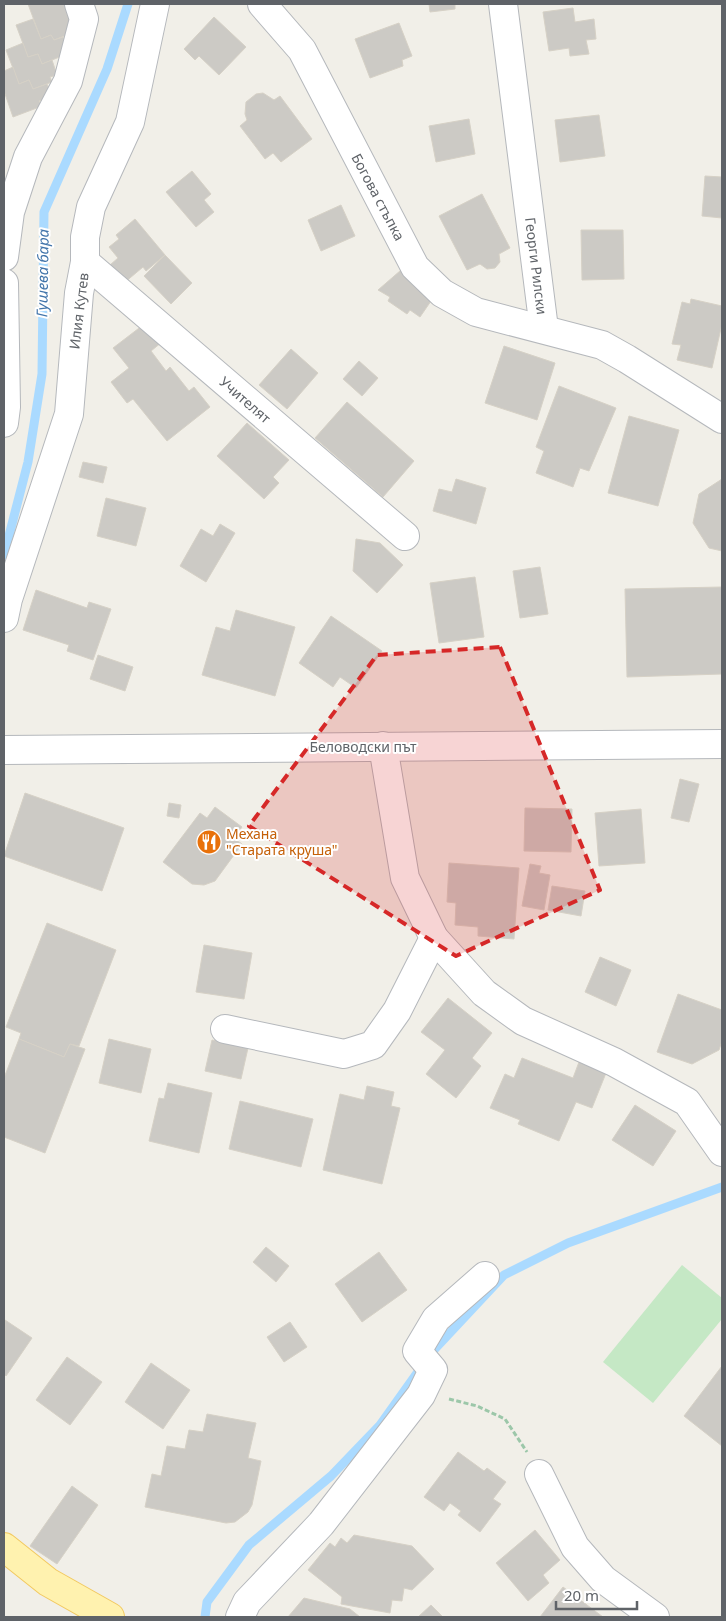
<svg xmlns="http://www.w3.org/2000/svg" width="726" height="1621" font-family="'Noto Sans',sans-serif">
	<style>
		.green { fill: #c5e8c5 }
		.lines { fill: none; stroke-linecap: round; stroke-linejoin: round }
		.stream { stroke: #aadaff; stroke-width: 9 }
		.building { fill: #cccac5; stroke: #d6d1c6 }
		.minor-casing { stroke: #b5b8bc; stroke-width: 30 }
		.major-casing { stroke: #f2c960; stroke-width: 30 }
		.path { stroke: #9cc7a9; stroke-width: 3; stroke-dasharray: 5 2.5; stroke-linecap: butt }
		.minor { stroke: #fff; stroke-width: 28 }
		.major { stroke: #fff2af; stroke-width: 28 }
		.marked { fill: #d62828; fill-opacity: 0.2; stroke: #d62828; stroke-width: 4; stroke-dasharray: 10 6; stroke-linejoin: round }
		.labels { text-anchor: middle; stroke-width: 4; stroke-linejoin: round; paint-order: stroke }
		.street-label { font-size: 14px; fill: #5f6368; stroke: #fff }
		.food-label { font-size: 14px; fill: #c56008; stroke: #fff; text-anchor: start }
		.water-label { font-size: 15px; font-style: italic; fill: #4174aa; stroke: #fff }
	</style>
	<rect width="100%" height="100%" fill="#f1efe8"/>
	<path class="green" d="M682 1265 722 1298V1319L653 1403 603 1362Z"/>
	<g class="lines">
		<g class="stream">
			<path d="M4 555 28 462 42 374 44 212 107 69 128 4"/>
			<path d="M205 1617 207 1602 249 1545 331 1476 380 1425 432 1352 504 1275 568 1243 722 1187"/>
		</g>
	</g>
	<g class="building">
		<path d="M28 4H68L72 33 54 40 51 35 41 39Z"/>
		<path d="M429 4H455V9L430 12Z"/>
		<path d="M573 8 575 22 594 19 596 39 586 40 589 54 570 56 569 48 549 51 543 12Z"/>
		<path d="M214 17 246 47 219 75 199 56 195 60 184 49Z"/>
		<path d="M33 19 41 39 51 35 54 40 63 37 67 49 60 52 62 56 42 64 38 54 28 57 16 25Z"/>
		<path d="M399 23 412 56 402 60 403 66 370 78 355 39Z"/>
		<path d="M23 43 28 57 38 54 42 64 52 60 57 75 50 77 52 82 33 89 29 80 19 84 6 50Z"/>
		<path d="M13 67 19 84 29 80 33 89 47 84 52 96 39 101 42 106 13 117 4 91V71Z"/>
		<path d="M263 93 274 100 280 96 312 139 281 162 273 153 265 159 240 126 247 120 245 114 246 102 256 94Z"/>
		<path d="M599 115 605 156 560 162 555 120Z"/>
		<path d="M469 119 475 154 436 162 429 126Z"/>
		<path d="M192 171 211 194 204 200 214 212 196 227 166 192Z"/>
		<path d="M705 176 722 177V218L702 216Z"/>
		<path d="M482 194 510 248 499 254 500 262 495 268 487 269 480 264 467 270 439 216Z"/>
		<path d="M341 205 355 236 321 251 308 220Z"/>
		<path d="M135 219 165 255 146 271 143 267 124 283 110 265 118 258 109 247 119 239 116 235Z"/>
		<path d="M581 230H623L624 279 582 280Z"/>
		<path d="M165 255 192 283 171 304 144 276Z"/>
		<path d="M408 264 431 301 420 317 410 310 407 314 388 301 390 297 378 290Z"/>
		<path d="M691 299 722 306V324L712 368 677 360 681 345 672 344 682 302 690 304Z"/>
		<path d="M147 322 162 342 151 351 166 371 170 367 189 391 194 387 210 407 167 441 133 399 127 403 111 382 129 368 113 348Z"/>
		<path d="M504 346 555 363 537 420 485 403Z"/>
		<path d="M291 349 318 373 287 409 259 385Z"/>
		<path d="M359 361 378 378 362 396 343 379Z"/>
		<path d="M559 386 616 408 589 471 580 468 573 487 536 473 544 451 536 447Z"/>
		<path d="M347 402 414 461 383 497 315 438Z"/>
		<path d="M629 416 679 430 658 506 608 493Z"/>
		<path d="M247 423 289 460 273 477 279 483 264 499 217 456Z"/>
		<path d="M83 462 107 467 103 483 79 477Z"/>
		<path d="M456 479 486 488 476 524 433 511 439 489 452 492Z"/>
		<path d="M722 479V551L709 548 693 523 699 494Z"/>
		<path d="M106 498 146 508 136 546 97 536Z"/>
		<path d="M220 524 235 533 206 582 180 566 201 529 213 536Z"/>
		<path d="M356 539 380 543 403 565 377 593 353 571Z"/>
		<path d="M540 567 548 614 520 618 513 571Z"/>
		<path d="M475 577 484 637 439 643 430 583Z"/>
		<path d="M722 587V674L627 677 625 589Z"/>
		<path d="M36 590 87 608 89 602 111 609 93 660 67 651 69 645 23 630Z"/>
		<path d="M236 610 295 627 275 696 202 675 216 627 230 631Z"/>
		<path d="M331 616 382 651 356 688 340 677 333 687 299 663Z"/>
		<path d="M98 655 133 667 125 691 90 679Z"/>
		<path d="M680 779 699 784 689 822 671 818Z"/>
		<path d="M25 793 124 828 102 891 4 856Z"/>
		<path d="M169 803 181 805 179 818 167 816Z"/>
		<path d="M215 807 242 827 234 838 242 844 215 881 204 885 192 884 163 862 200 813 207 818Z"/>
		<path d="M525 808 572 809 571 852 524 851Z"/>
		<path d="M641 809 645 863 599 866 595 813Z"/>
		<path d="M449 863 519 868 514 939 478 936V927L455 925 456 903 447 902Z"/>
		<path d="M530 864 541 866 539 873 550 875 544 910 522 906Z"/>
		<path d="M552 886 585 891 581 916 548 910Z"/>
		<path d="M47 923 116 950 79 1046 70 1044 64 1057 19 1039 21 1033 6 1027Z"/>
		<path d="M204 945 252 953 244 999 196 992Z"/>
		<path d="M600 957 631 970 616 1006 585 992Z"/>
		<path d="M678 994 722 1010V1041L719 1050 692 1064 657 1052Z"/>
		<path d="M448 998 492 1033 472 1058 481 1066 456 1098 426 1074 445 1050 421 1032Z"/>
		<path d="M19 1039 64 1057 70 1044 85 1049 45 1153 4 1137V1078Z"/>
		<path d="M109 1039 151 1049 141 1093 99 1083Z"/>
		<path d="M212 1040 248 1048 241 1079 205 1071Z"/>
		<path d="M522 1058 573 1078 579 1062 606 1073 592 1108 576 1102 559 1141 518 1124 520 1120 490 1108 505 1074 514 1078Z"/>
		<path d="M168 1083 212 1093 199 1153 149 1141 159 1098 164 1099Z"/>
		<path d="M367 1086 394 1092 391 1106 400 1108 382 1184 323 1170 340 1094 364 1100Z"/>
		<path d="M240 1101 313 1119 301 1167 229 1149Z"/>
		<path d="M635 1105 676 1131 653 1166 612 1140Z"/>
		<path d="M266 1247 289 1266 276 1282 253 1262Z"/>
		<path d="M379 1252 407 1290 362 1322 335 1284Z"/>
		<path d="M5 1320 32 1338 6 1376 4 1374Z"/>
		<path d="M290 1322 307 1347 284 1362 267 1337Z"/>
		<path d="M67 1357 102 1382 70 1425 36 1400Z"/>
		<path d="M151 1363 190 1390 163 1429 125 1402Z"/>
		<path d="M722 1366V1446L684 1416Z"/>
		<path d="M207 1414 256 1423 248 1458 261 1461 252 1505 248 1512 235 1522 226 1523 145 1507 152 1474 161 1476 167 1446 185 1449 189 1430 203 1432Z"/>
		<path d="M458 1452 484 1471 487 1468 506 1482 493 1499 501 1504 480 1532 458 1515 461 1511 450 1503 444 1511 424 1497Z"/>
		<path d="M72 1486 98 1505 57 1564 30 1546Z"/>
		<path d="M535 1530 560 1560 543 1575 549 1583 528 1601 496 1563Z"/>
		<path d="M354 1535 412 1546 434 1569 412 1590 404 1588 402 1601 392 1600 390 1613 341 1604 342 1597 308 1570 330 1543 335 1547 341 1538 347 1543Z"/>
		<path d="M563 1587 603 1617H540Z"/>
		<path d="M304 1598 350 1609 360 1617H288Z"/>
		<path d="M431 1605 443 1617H418Z"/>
	</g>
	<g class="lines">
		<defs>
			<g id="minor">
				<path d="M262 4 302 50 415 267 442 293 476 312 602 345 627 359 722 419"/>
				<path d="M503 4 544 329"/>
				<path d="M4 257 10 212 28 157 68 81 84 19 79 4"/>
				<path d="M85 262 405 536"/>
				<path d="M4 283 6 407 4 423"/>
				<path d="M4 618 8 599 69 414 79 293 85 262V237L91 207 130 122 155 4"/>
				<path d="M383 746 405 878 434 938 484 993 523 1021 614 1062 687 1102 722 1152"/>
				<path d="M4 750 722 744"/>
				<path d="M225 1029 344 1054 373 1045 397 1011 434 938"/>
				<path d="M539 1474 575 1547 603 1579 655 1617"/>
				<path d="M240 1617 247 1602 321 1524 421 1395 433 1370 417 1351 436 1319 485 1276"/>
			</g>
			<path id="major" d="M4 1547 48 1582 110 1617"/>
		</defs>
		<use href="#minor" class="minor-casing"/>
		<use href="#major" class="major-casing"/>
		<path class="path" d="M449 1399 477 1406 505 1419 527 1452"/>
		<use href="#minor" class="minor"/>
		<use href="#major" class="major"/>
	</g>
	<path class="marked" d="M500 647 600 890 456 956 249 826 377 655Z"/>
	<defs>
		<symbol id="restaurant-disc" viewBox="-11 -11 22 22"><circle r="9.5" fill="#e8710a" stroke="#fff"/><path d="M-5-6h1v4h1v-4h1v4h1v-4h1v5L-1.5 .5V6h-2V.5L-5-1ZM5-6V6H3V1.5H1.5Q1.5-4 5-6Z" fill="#fff"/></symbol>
	</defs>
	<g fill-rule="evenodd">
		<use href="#restaurant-disc" x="195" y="828" width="28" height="28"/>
	</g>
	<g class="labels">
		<g class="street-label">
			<text transform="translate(378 197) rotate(62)" y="5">Богова стъпка</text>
			<text transform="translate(536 266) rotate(83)" y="5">Георги Рилски</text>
			<text transform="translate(79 311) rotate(-83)" y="5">Илия Кутев</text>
			<text transform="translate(245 400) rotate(41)" y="5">Учителят</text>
			<text x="363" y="752">Беловодски път</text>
		</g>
		<g class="food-label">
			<text x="226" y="839">Механа<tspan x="226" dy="16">"Старата круша"</tspan></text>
		</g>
		<g class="water-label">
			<text transform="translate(43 273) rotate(-89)" y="5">Гушева бара</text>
		</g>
	</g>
	<rect width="726" height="1621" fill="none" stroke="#5f6368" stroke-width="10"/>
	<path d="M556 1601v8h81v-8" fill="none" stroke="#5f6368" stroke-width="2.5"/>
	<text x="564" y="1601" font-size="15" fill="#5f6368" stroke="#ffffff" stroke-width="4" paint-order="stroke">20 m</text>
</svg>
